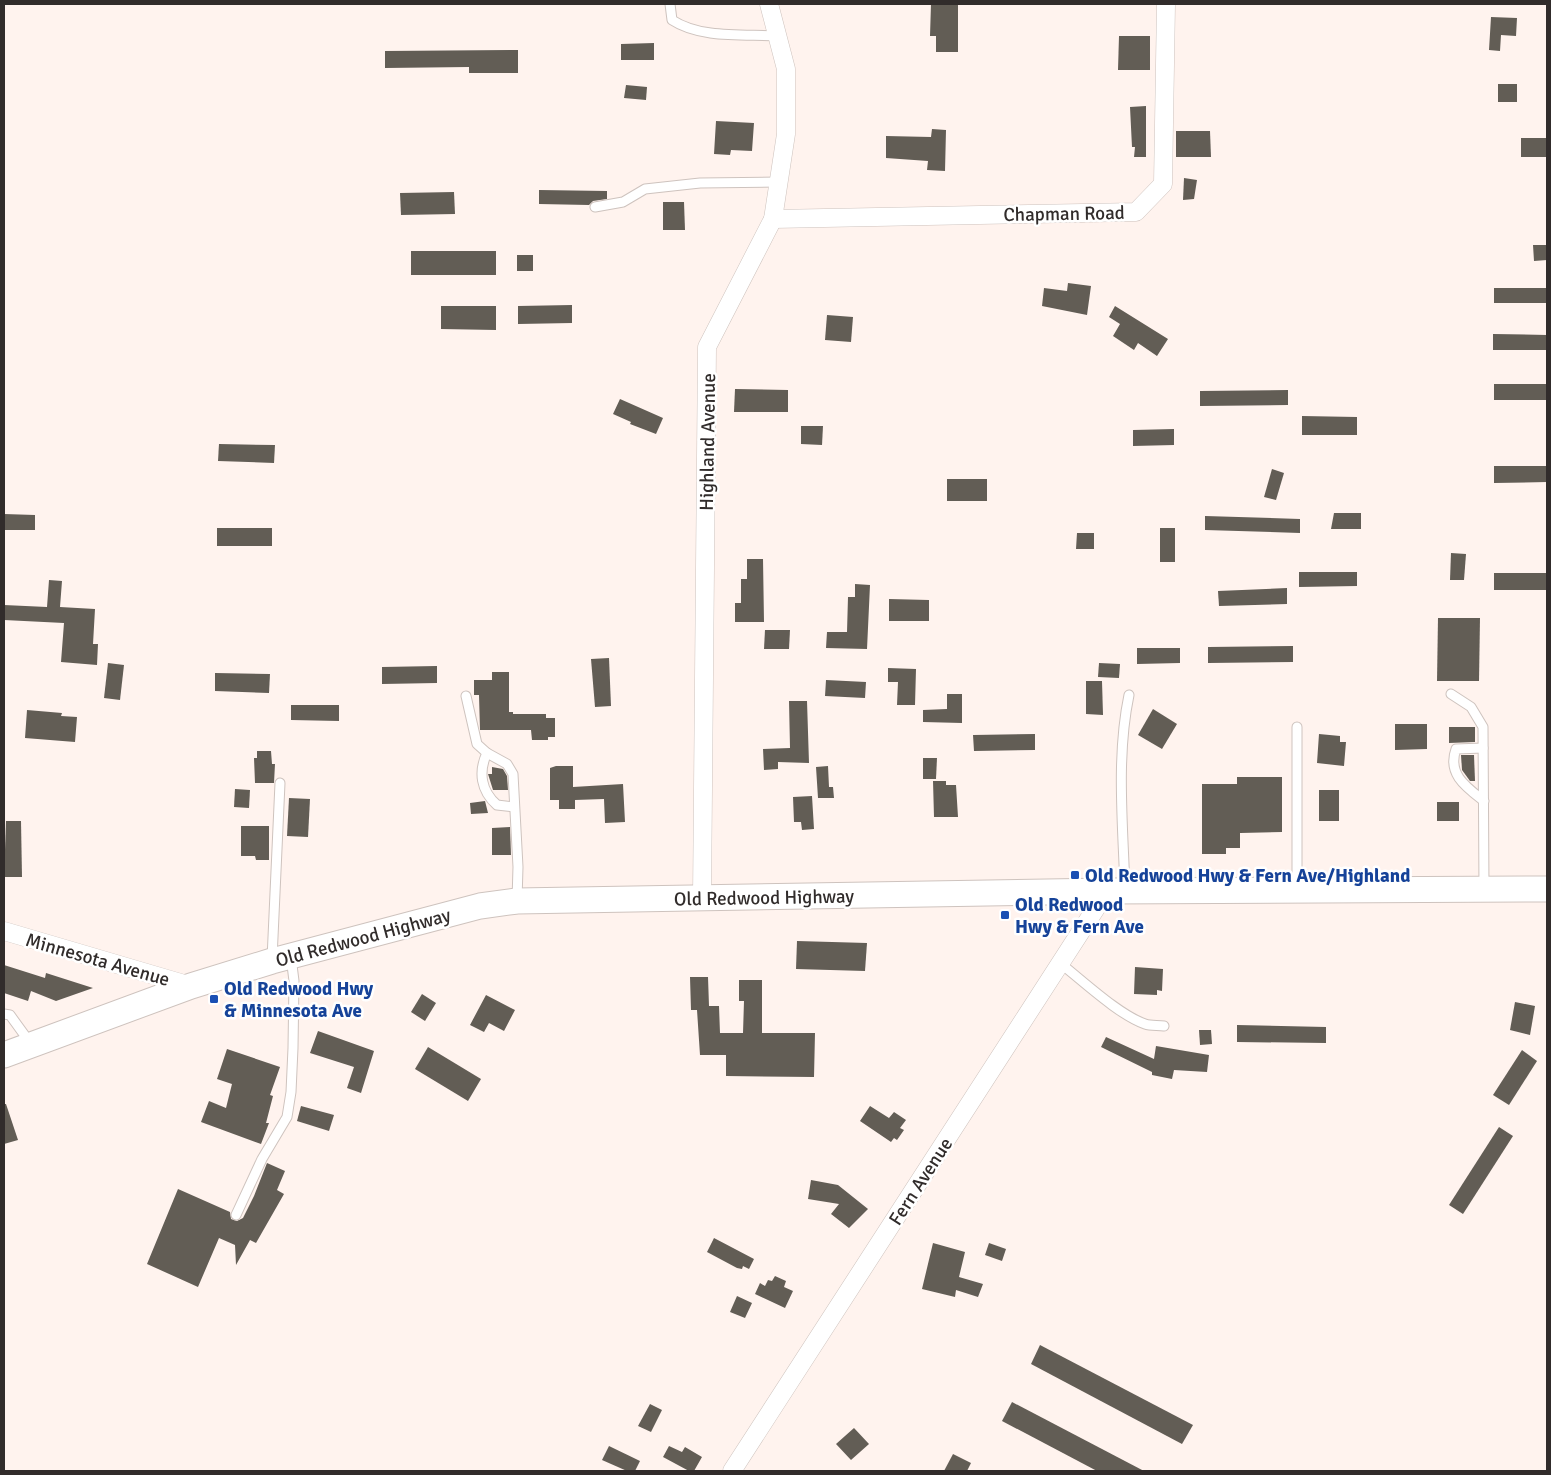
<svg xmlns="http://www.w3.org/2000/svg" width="1551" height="1475" font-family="Signika,sans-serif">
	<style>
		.building { fill: #625d55 }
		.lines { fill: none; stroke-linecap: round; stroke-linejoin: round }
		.lane-casing { stroke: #cec3be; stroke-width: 11 }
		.street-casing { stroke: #cec3be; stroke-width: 19 }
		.secondary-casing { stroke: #cec3be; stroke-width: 27 }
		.lane { stroke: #fff; stroke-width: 9 }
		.street { stroke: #fff; stroke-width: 18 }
		.secondary { stroke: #fff; stroke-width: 25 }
		.transit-dot { fill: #1a4fb4; stroke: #fff; stroke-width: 2 }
		.labels { text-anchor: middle; stroke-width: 5; stroke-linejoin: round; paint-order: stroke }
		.street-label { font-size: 19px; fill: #312c2b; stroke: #fff }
		.transit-label { font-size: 19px; font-weight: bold; fill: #164399; stroke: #fff; text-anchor: start }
	</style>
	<rect width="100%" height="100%" fill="#fff3ee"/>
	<g class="building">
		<path d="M931 4H958V52H936V36H930Z"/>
		<path d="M1491 17 1517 18 1516 36 1501 35 1500 51 1489 50Z"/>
		<path d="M1119 36H1150V70H1118Z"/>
		<path d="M654 43V60H621V44Z"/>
		<path d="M518 50V73H469V67L385 68V51Z"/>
		<rect x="1498" y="84" width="19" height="18"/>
		<path d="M626 85 647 87 646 100 624 98Z"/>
		<path d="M1146 106V157H1134L1135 147H1132L1130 107Z"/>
		<path d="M716 121 754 123 752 151 731 150 730 155 714 154Z"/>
		<path d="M932 129 946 130 945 171 927 170 928 161 886 158V136L931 137Z"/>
		<path d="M1176 131H1210L1211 157H1176Z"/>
		<rect x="1521" y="138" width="26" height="19"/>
		<path d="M1184 178 1197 180 1194 199 1183 200Z"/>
		<path d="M539 190 607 191V199L593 201 589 205 539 204Z"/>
		<path d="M454 192 455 214 401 215 400 193Z"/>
		<path d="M663 202H684L685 230H663Z"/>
		<path d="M1533 245H1547V260L1534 261Z"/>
		<rect x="411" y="251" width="85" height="24"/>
		<rect x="517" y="255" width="16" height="16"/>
		<path d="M1068 283 1091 286 1087 315 1042 306 1044 288 1067 291Z"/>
		<rect x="1494" y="288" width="53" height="15"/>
		<path d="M572 305V323L518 324V306Z"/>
		<path d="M441 306H496V330L441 329Z"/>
		<path d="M1115 306 1168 339 1157 356 1138 343 1134 350 1113 336 1120 324 1109 317Z"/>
		<path d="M827 315 853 317 851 342 825 340Z"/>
		<path d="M1493 334 1547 335V350H1493Z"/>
		<rect x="1494" y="384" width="53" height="16"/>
		<path d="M735 389 788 390V412H734Z"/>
		<path d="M1288 390V405L1200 406V391Z"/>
		<path d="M620 399 663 418 656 434 630 424 631 422 613 414Z"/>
		<path d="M1302 416 1357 417V435H1302Z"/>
		<path d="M801 426H823L822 445 801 444Z"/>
		<path d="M1174 429V445L1133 446V430Z"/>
		<path d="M219 444 275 445 274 463 218 461Z"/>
		<path d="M1494 466H1547V482L1494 483Z"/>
		<path d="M1272 469 1284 473 1276 500 1264 497Z"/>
		<rect x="947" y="479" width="40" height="22"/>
		<path d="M1334 513H1361V529H1331Z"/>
		<path d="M4 514 35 515V530H4Z"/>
		<path d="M1205 516 1300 519V533L1205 530Z"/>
		<rect x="217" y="528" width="55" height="18"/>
		<rect x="1160" y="528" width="15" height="34"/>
		<path d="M1077 533H1094V549H1076Z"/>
		<path d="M1451 553 1466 554 1464 580H1450Z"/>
		<path d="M747 559H763L764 622H735V603H741V579H747Z"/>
		<path d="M1299 572H1357V586L1299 587Z"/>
		<rect x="1494" y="573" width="53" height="17"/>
		<path d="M49 580 62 581 60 607 95 609 93 644H98L97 665 61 662 64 623 4 620V605L47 607Z"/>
		<path d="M855 584 870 585 867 649 826 648 827 632H847L848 597H855Z"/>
		<path d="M1287 588V604L1219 606 1218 591Z"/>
		<path d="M889 599 929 600V621H889Z"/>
		<path d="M1438 618H1480L1479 681H1437Z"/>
		<path d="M765 630H790L789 649H764Z"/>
		<path d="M1293 646V662L1208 663V647Z"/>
		<path d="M1137 648H1180V663L1137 664Z"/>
		<path d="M609 658 611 706 595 707 591 659Z"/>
		<path d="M108 663 124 665 120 700 104 698Z"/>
		<path d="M1099 663 1120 664 1119 678 1098 677Z"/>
		<path d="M437 666V683L382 684V667Z"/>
		<path d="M888 668 916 669 915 705H897L898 682H888Z"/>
		<path d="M492 672H509V712H513V714H546V718H555V737H548V740H532L531 730H480L479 695H474V680H492Z"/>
		<path d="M215 673 270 674 269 693 215 691Z"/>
		<path d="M826 680 866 682 865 698 825 696Z"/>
		<path d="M1086 681H1102L1103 715 1086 714Z"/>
		<path d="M947 694H962V723L923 722V710L947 709Z"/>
		<path d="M789 701H807L809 763 778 762V769L764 770 763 749 790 748Z"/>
		<path d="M291 705H339V721L291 720Z"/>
		<path d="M1153 709 1177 724 1162 749 1138 735Z"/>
		<path d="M27 710 62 713 61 716 77 717 75 742 25 738Z"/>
		<path d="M1395 724H1427V749L1395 750Z"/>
		<path d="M1449 727H1475V742L1449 743Z"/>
		<path d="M1035 734V750L974 751 973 735Z"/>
		<path d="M1319 734 1340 736V742H1346L1344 766 1317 763Z"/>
		<path d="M257 751H271L272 764H275L274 783H255L254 758H257Z"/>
		<path d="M1461 755H1474L1475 781H1470L1462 770Z"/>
		<path d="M923 758H937L936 779H923Z"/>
		<path d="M556 766H573V787L623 784 625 822 605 823 604 799 575 800V809H559V800H550V768Z"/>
		<path d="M828 766 829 787H833L834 798H818L816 767Z"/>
		<path d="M492 767 503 769 507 776 508 790H493L488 774H492Z"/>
		<path d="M1237 777H1282V832L1240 833V848H1226V854H1202V784H1237Z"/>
		<path d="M933 781H946V785H956L958 817H934Z"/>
		<path d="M235 789 250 790 249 808 234 807Z"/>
		<rect x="1319" y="790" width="20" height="31"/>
		<path d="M812 796 814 829 802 830 801 822H794L793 797Z"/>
		<path d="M289 798 310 799 308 837 287 836Z"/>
		<path d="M485 801 488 813 471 814 470 803Z"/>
		<rect x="1437" y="802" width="22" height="19"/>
		<path d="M6 821H21L22 877H4Z"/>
		<path d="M241 826H269V860H256L255 856H241Z"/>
		<path d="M510 827 511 855H492V828Z"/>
		<path d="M797 941 867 943 865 971 796 969Z"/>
		<path d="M4 965 45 978 46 973 93 988 56 1001 31 991 28 1001 4 993Z"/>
		<path d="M1135 967 1163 969 1162 991 1157 990V995L1134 994Z"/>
		<path d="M690 977H708L709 1006H719L720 1033H743L744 1001H739V980H762V1033H815L814 1077 726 1076V1055H700L697 1010H691Z"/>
		<path d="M422 994 436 1003 425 1021 411 1012Z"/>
		<path d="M486 995 515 1010 504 1031 489 1023 484 1032 470 1025Z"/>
		<path d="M1515 1002 1535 1006 1530 1035 1510 1030Z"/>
		<path d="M1237 1025 1326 1027V1043L1237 1042Z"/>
		<path d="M1199 1030H1211L1212 1044 1200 1045Z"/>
		<path d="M318 1031 374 1051 361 1093 347 1088 354 1067 310 1053Z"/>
		<path d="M1106 1037 1154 1059 1156 1046 1209 1055 1207 1072 1174 1070 1172 1079 1152 1075V1072L1101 1047Z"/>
		<path d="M428 1047 481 1079 468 1101 415 1069Z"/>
		<path d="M227 1049 280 1067 270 1095 273 1096 266 1123H269L261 1144 201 1122 209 1101 226 1108 232 1084 217 1079Z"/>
		<path d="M1522 1050 1537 1061 1509 1105 1493 1095Z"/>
		<path d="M4 1104H6L18 1140 4 1144Z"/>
		<path d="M301 1106 334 1115 329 1131 297 1121Z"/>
		<path d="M870 1106 889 1118 894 1112 906 1120 900 1128 904 1130 897 1140 894 1138 891 1142 860 1121Z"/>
		<path d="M1499 1127 1513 1136 1463 1214 1449 1205Z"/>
		<path d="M267 1163 285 1171 277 1190 284 1194 256 1243 250 1240 236 1265 235 1245 219 1238 198 1287 147 1264 178 1189 230 1212 231 1219 237 1221 243 1218 254 1196Z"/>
		<path d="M811 1180 838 1185 868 1209 849 1228 831 1214 839 1204 808 1199Z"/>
		<path d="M714 1238 754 1259 749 1269 743 1266 742 1269 737 1268 707 1252Z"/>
		<path d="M933 1243 965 1252 959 1277 983 1284 978 1297 956 1290 955 1297 922 1289Z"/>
		<path d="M989 1243 1006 1249 1002 1261 985 1255Z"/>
		<path d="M775 1276 786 1281 784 1287 793 1291 785 1308 755 1294 760 1283 765 1286 768 1280 772 1281Z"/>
		<path d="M737 1296 752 1303 745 1318 730 1312Z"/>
		<path d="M1040 1345 1193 1425 1182 1444 1031 1364Z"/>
		<path d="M1012 1402 1144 1471H1097L1002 1421Z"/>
		<path d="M650 1404 662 1410 651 1432 638 1426Z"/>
		<path d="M854 1428 869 1444 851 1460 836 1444Z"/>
		<path d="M609 1446 640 1461 635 1471H627L602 1460Z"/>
		<path d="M669 1446 682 1452 685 1447 702 1457 694 1471H689L663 1457Z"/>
		<path d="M953 1454 971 1463 967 1471H944Z"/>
	</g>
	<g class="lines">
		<defs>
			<g id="lane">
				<path d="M670 4 672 20C701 39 744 34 778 36"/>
				<path d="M595 207 623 202 645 189 700 183 778 182"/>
				<path d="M1451 694 1471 707 1483 727 1484 889"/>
				<path d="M466 696 477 744 487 753 507 764 513 774 518 867 517 900"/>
				<path d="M1297 727V888"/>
				<path d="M1483 748 1456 749C1447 774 1466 787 1484 801"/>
				<path d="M487 753C478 772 481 791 497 805L514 807"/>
				<path d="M1125 889C1123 826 1116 757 1129 695"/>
				<path d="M272 959 280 783"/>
				<path d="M1060 963C1083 981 1119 1015 1145 1024 1151 1026 1158 1025 1164 1026"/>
				<path d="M4 1014 10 1015 31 1044"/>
				<path d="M236 1215 262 1159 287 1117 291 1092 293 1048 294 981 291 957"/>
			</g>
			<g id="street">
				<path d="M773 219 1136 212 1163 184 1166 4"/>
				<path d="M702 899 707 347 773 219 786 134V69L769 4"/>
				<path d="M4 931 191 986"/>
				<path d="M732 1471 1107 891"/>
			</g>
			<path id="secondary" d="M4 1055 191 986 272 961 480 906 517 901 1107 891 1547 889"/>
		</defs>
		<use href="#lane" class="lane-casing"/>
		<use href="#street" class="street-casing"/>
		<use href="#secondary" class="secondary-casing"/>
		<use href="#lane" class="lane"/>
		<use href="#street" class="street"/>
		<use href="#secondary" class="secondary"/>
	</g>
	<g class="transit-dot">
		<rect x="1070" y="870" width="10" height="10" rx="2.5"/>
		<rect x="1000" y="910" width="10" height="10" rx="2.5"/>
		<rect x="209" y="994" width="10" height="10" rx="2.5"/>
	</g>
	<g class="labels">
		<g class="street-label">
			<text transform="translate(1064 213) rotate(-1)" y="7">Chapman Road</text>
			<text transform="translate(707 442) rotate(-89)" y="7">Highland Avenue</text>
			<text transform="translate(764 897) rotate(-1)" y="7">Old Redwood Highway</text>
			<text transform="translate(363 937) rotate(-15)" y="7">Old Redwood Highway</text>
			<text transform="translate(98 959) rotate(16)" y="7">Minnesota Avenue</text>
			<text transform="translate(920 1181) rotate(-57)" y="7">Fern Avenue</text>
		</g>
		<g class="transit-label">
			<text x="1085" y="882">Old Redwood Hwy &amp; Fern Ave/Highland</text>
			<text x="1015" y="911">Old Redwood<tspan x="1015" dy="22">Hwy &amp; Fern Ave</tspan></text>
			<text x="224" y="995">Old Redwood Hwy<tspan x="224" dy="22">&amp; Minnesota Ave</tspan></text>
		</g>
	</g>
	<rect width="1551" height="1475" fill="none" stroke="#312c2b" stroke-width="10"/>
</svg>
